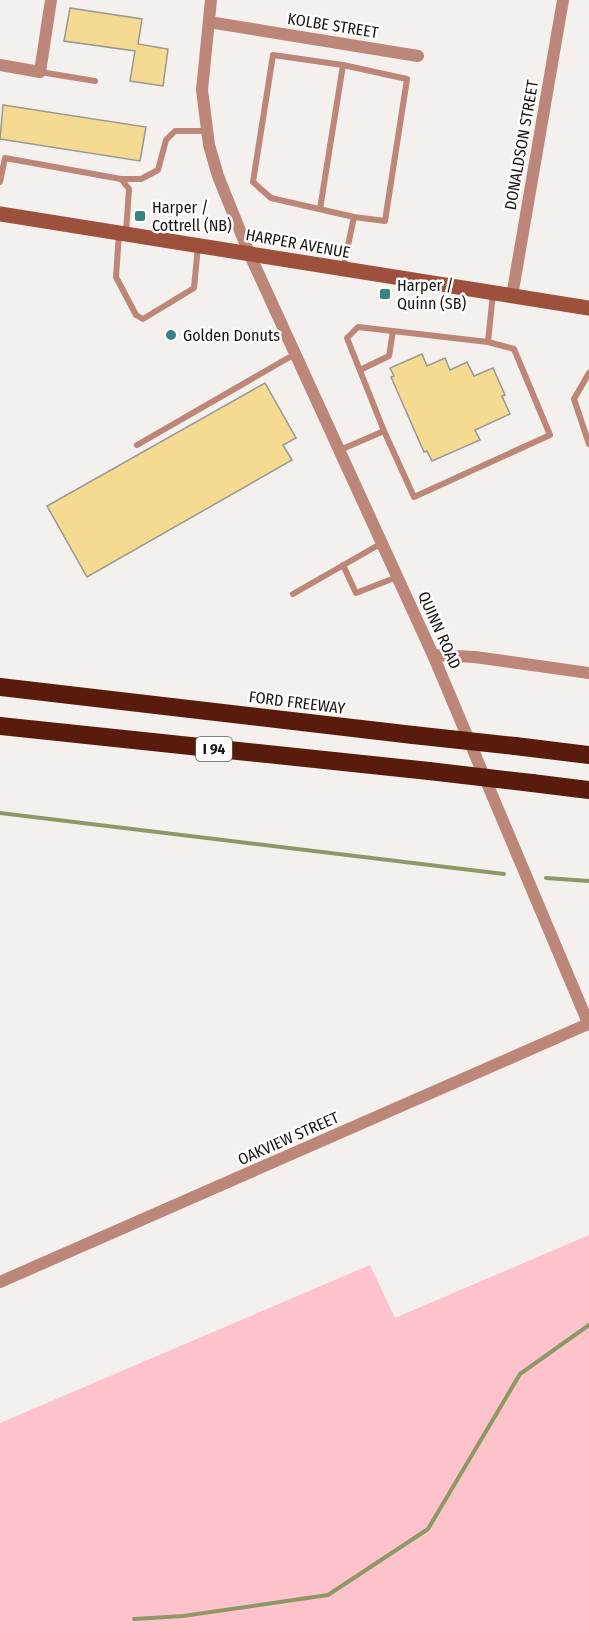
<svg xmlns="http://www.w3.org/2000/svg" width="589" height="1633" font-family="'Fira Sans Condensed',sans-serif">
	<style>
		.green { fill: #fec2cb }
		.lines { fill: none; stroke-linecap: round; stroke-linejoin: round }
		.stream { stroke: #8e9866; stroke-width: 4 }
		.building { fill: #f5db92; stroke: #999794; stroke-width: 1.5 }
		.service { stroke: #bc8678; stroke-width: 6 }
		.minor { stroke: #bc8678; stroke-width: 12 }
		.secondary { stroke: #9d513d; stroke-width: 15 }
		.motorway { stroke: #581b0c; stroke-width: 18 }
		.motorway-bridge { stroke: #581b0c; stroke-width: 18 }
		.poi-dot { fill: #388185; stroke: #fffdfc; stroke-width: 2 }
		.labels { text-anchor: middle; stroke-width: 5; stroke-linejoin: round; paint-order: stroke }
		.shield { fill: #fffdfc; stroke: #5d5b5a; stroke-width: 1.5 }
		.shield-label { font-size: 15px; font-weight: bold; fill: #171615 }
		.street-label { font-size: 16px; fill: #171615; stroke: #fffdfc }
		.poi-label { font-size: 16px; fill: #171615; stroke: #fffdfc; text-anchor: start }
	</style>
	<rect width="100%" height="100%" fill="#f3f0ed"/>
	<path class="green" d="M589 1235V1633H0V1423L370 1265 395 1318Z"/>
	<g class="lines">
		<g class="stream">
			<path d="M0 813 504 874"/>
			<path d="M546 878 589 881"/>
			<path d="M134 1619 183 1616 328 1595 428 1529 520 1374 589 1325"/>
		</g>
	</g>
	<g class="building">
		<path d="M70 8 142 19 138 44 168 49 163 86 130 81 135 51 64 41Z"/>
		<path d="M3 105 146 127 140 161 0 139Z"/>
		<path d="M422 354 427 366 445 358 450 370 467 362 474 376 493 368 505 395 502 396 510 414 475 430 480 440 432 461 427 451 424 452 391 377 394 376 390 368Z"/>
		<path d="M265 383 296 438 283 445 292 460 87 577 47 506Z"/>
	</g>
	<g class="lines">
		<g class="service">
			<path d="M40 72 95 81"/>
			<path d="M121 179H141L158 170 166 140 175 131H207"/>
			<path d="M0 182 5 158 121 179 129 189 126 233"/>
			<path d="M320 209 343 65"/>
			<path d="M119 233 116 277 136 315 143 319 194 288 198 246"/>
			<path d="M343 269 354 217 385 221 407 79 343 65 273 55 253 182 271 198 354 217"/>
			<path d="M488 342 358 327 347 338 384 431 414 497 550 435 514 349 488 342 493 293"/>
			<path d="M360 370 389 356 393 331"/>
			<path d="M589 373 574 399 589 444"/>
			<path d="M137 445 295 354"/>
			<path d="M340 450 384 431"/>
			<path d="M343 565 356 593 397 577"/>
			<path d="M293 594 382 543"/>
		</g>
		<g class="minor">
			<path d="M211 0 202 90 209 145 218 176 249 253 433 655 589 1025"/>
			<path d="M209 22 418 56"/>
			<path d="M0 65 40 72 51 0"/>
			<path d="M512 296 563 0"/>
			<path d="M433 655 475 657 589 673"/>
			<path d="M0 1282 588 1024"/>
		</g>
		<path class="secondary" d="M0 214 589 308"/>
		<g class="motorway">
			<path d="M0 687 413 735"/>
			<path d="M0 726 429 771"/>
			<path d="M515 746 589 755"/>
			<path d="M532 783 589 790"/>
		</g>
		<g class="motorway-bridge">
			<path d="M413 735 515 746"/>
			<path d="M429 771 532 783"/>
		</g>
	</g>
	<g class="poi-dot">
		<rect x="134" y="210" width="12" height="12" rx="3"/>
		<rect x="379" y="288" width="12" height="12" rx="3"/>
		<circle cx="171" cy="335" r="6"/>
	</g>
	<g class="labels">
		<rect class="shield" x="196" y="737" width="36" height="24" rx="4.5"/>
		<g class="shield-label">
			<text x="214" y="754">I 94</text>
		</g>
		<g class="street-label">
			<text transform="translate(333 25) rotate(9)" y="6">KOLBE STREET</text>
			<text transform="translate(521 145) rotate(-80)" y="6">DONALDSON STREET</text>
			<text transform="translate(298 243) rotate(10)" y="6">HARPER AVENUE</text>
			<text transform="translate(440 630) rotate(66)" y="6">QUINN ROAD</text>
			<text transform="translate(297 702) rotate(7)" y="6">FORD FREEWAY</text>
			<text transform="translate(288 1138) rotate(-24)" y="6">OAKVIEW STREET</text>
		</g>
		<g class="poi-label">
			<text x="152" y="213">Harper /<tspan x="152" dy="18">Cottrell (NB)</tspan></text>
			<text x="397" y="291">Harper /<tspan x="397" dy="18">Quinn (SB)</tspan></text>
			<text x="183" y="341">Golden Donuts</text>
		</g>
	</g>
</svg>
